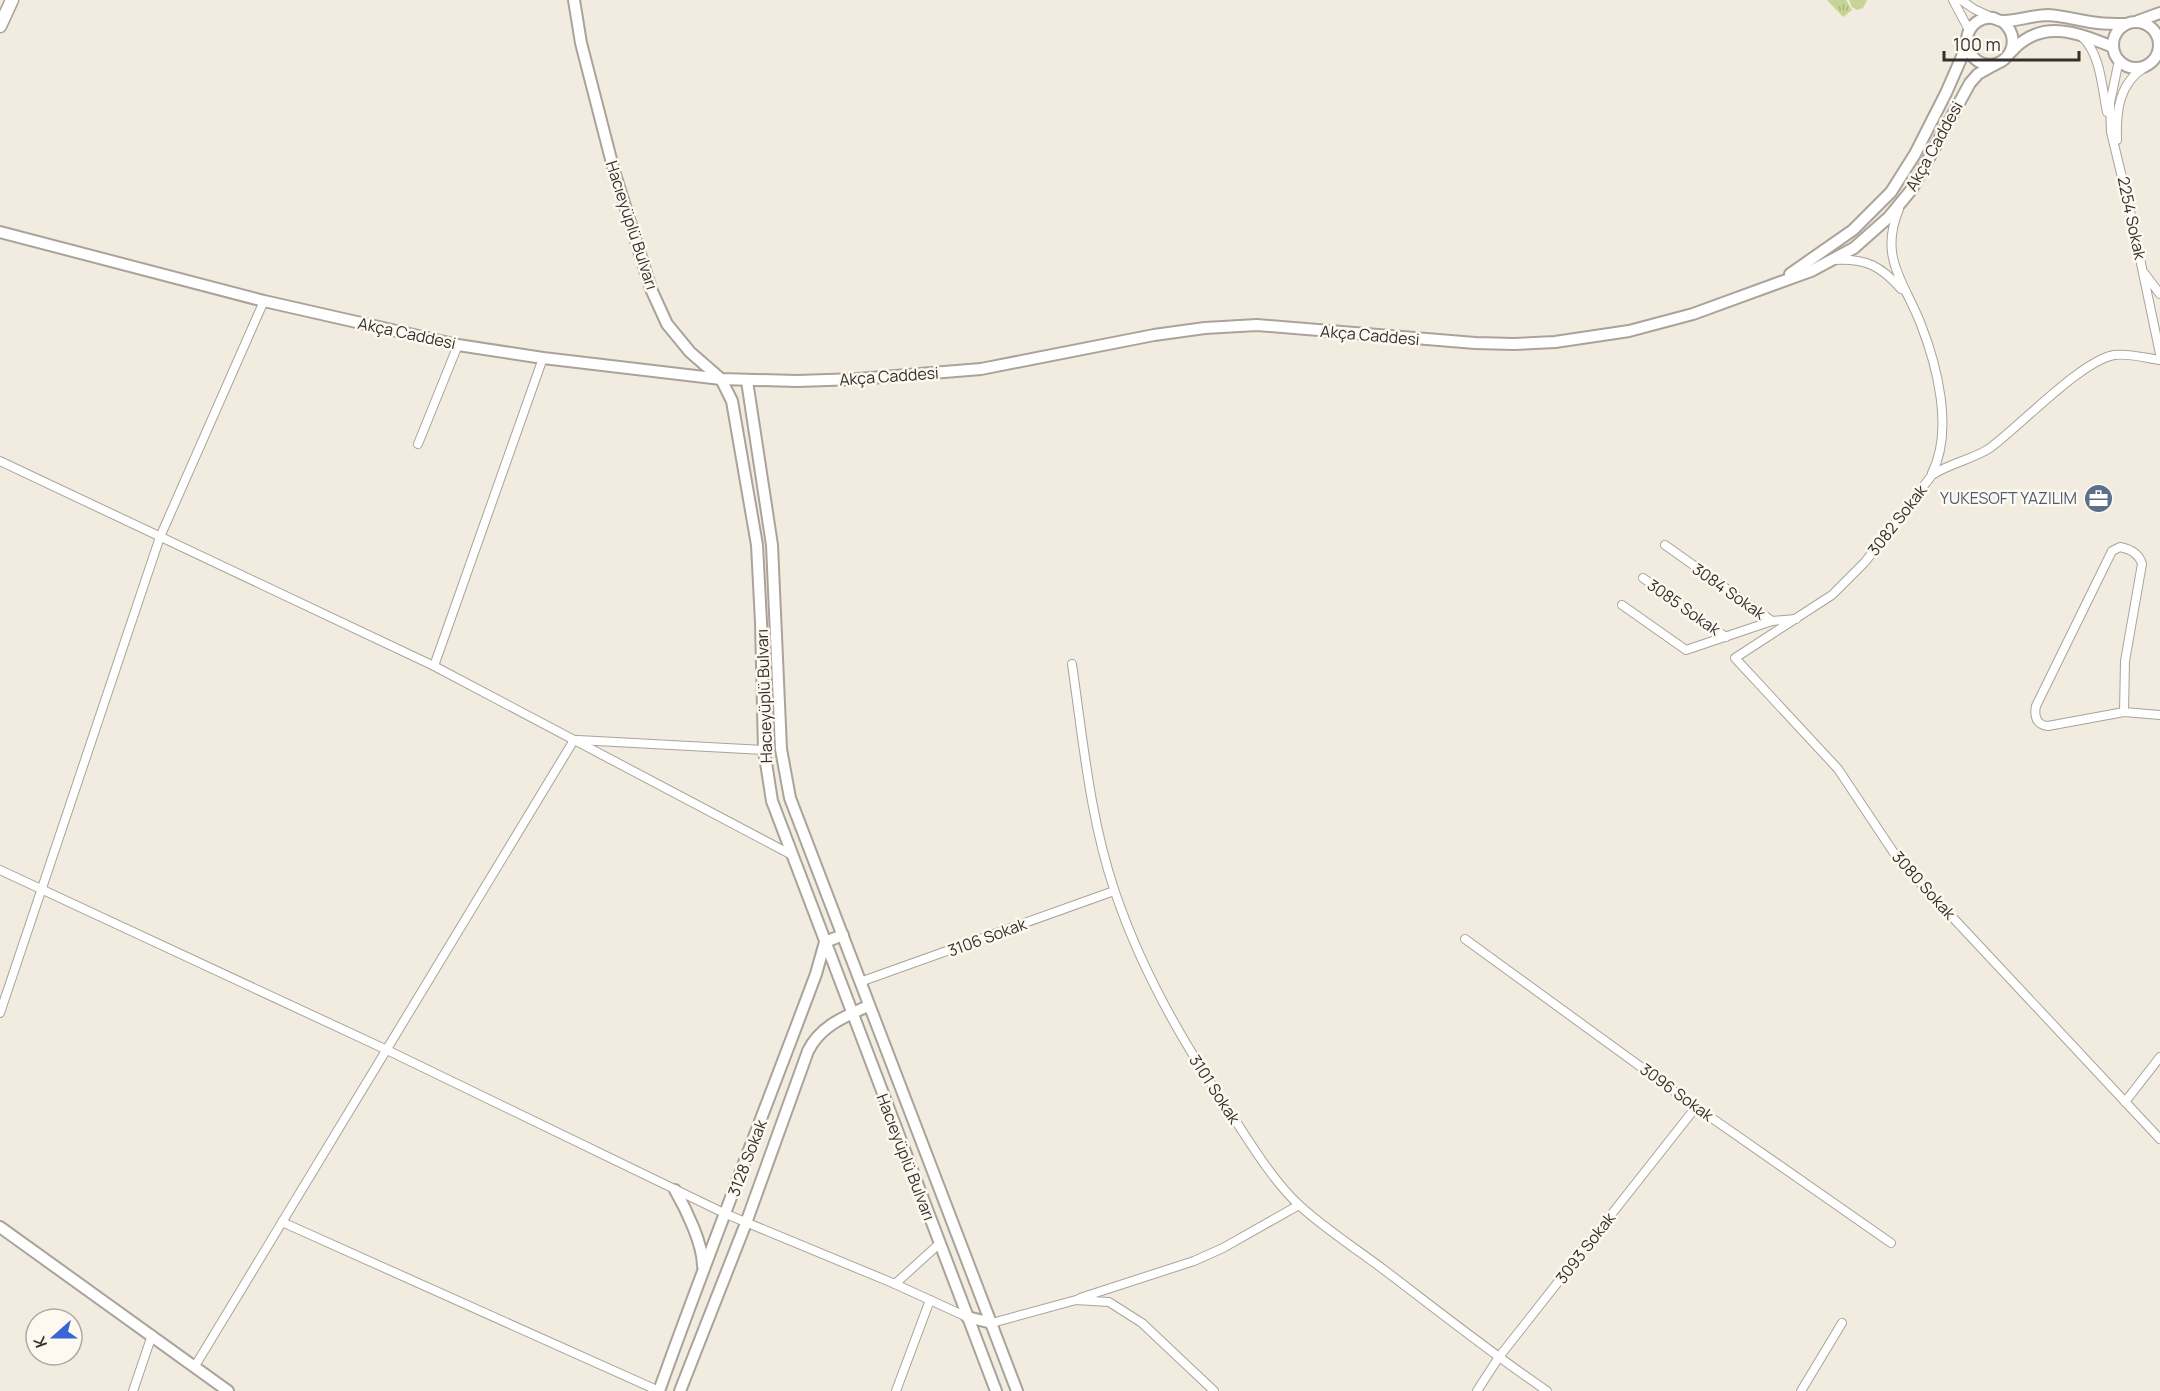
<svg xmlns="http://www.w3.org/2000/svg" width="2160" height="1391" font-family="Manrope,sans-serif">
	<style>
		.grass { fill: #c7d496 }
		.park { fill: url(#park-tufts) }
		.lines { fill: none; stroke-linecap: round; stroke-linejoin: round }
		.street-casing { stroke: #aaa399; stroke-width: 10 }
		.secondary-casing { stroke: #aaa399; stroke-width: 14 }
		.primary-casing { stroke: #aaa399; stroke-width: 15 }
		.street { stroke: #fff; stroke-width: 8 }
		.secondary { stroke: #fff; stroke-width: 10 }
		.primary { stroke: #fff; stroke-width: 12 }
		.labels { text-anchor: middle; stroke-width: 5; stroke-linejoin: round; paint-order: stroke }
		.street-label { font-size: 16px; fill: #34312d; stroke: #fef9f0 }
		.service-label { font-size: 16px; fill: #4e5e75; stroke: #fef9f0; text-anchor: end }
	</style>
	<defs>
		<pattern id="park-tufts" width="24" height="20" patternUnits="userSpaceOnUse" patternTransform="scale(1.5)"><rect width="24" height="20" fill="#c7d496"/><path d="M3 7l-1-3M5 7V3M7 7l1-3M15 17l-1-3M17 17v-4M19 17l1-3" fill="none" stroke="#acb682"/></pattern>
	</defs>
	<rect width="100%" height="100%" fill="#f2ebe0"/>
	<path class="grass" d="M1849 0H1867L1863 8 1857 10 1852 7Z"/>
	<path class="park" d="M1827 0H1846L1852 10 1843 17Z"/>
	<g class="lines">
		<defs>
			<g id="street">
				<path d="M1953 0 1969 30"/>
				<path d="M1961 0 1974 9 1991 17"/>
				<path d="M2082 37C2101 54 2102 89 2107 112"/>
				<path d="M2119 60 2110 103 2111 132 2129 206 2160 354"/>
				<path d="M2117 140C2116 111 2119 83 2145 67"/>
				<path d="M1899 209C1879 257 1903 280 1920 322 1937 365 1954 430 1932 473"/>
				<path d="M1834 260C1866 258 1881 266 1901 289"/>
				<path d="M2145 274 2160 294"/>
				<path d="M2160 360C2146 358 2128 353 2114 355 2081 361 2020 426 1990 448 1974 459 1950 463 1932 475L1865 562 1832 595 1735 658 1838 769 1898 859 2160 1139"/>
				<path d="M418 444 458 345"/>
				<path d="M0 461 434 666 792 855"/>
				<path d="M1665 545 1772 621 1796 619"/>
				<path d="M1643 578 1726 637"/>
				<path d="M1622 605 1686 650 1772 621"/>
				<path d="M1072 664C1083 740 1090 819 1115 892 1141 969 1181 1040 1226 1106 1247 1138 1272 1180 1299 1205 1324 1228 1355 1248 1383 1269 1437 1310 1491 1353 1547 1391"/>
				<path d="M434 666 543 358"/>
				<path d="M2124 712 2125 661 2142 564C2139 553 2130 549 2120 547L2112 551 2036 706C2034 716 2036 725 2048 726L2124 712 2160 715"/>
				<path d="M578 740 764 750"/>
				<path d="M0 870 387 1050 726 1214 895 1284 967 1317"/>
				<path d="M1465 939 1696 1107 1891 1243"/>
				<path d="M860 982 1114 891"/>
				<path d="M0 1013 160 537 264 301"/>
				<path d="M2125 1102 2160 1057"/>
				<path d="M282 1222 659 1391"/>
				<path d="M895 1284 939 1244"/>
				<path d="M1080 1298 1194 1261 1223 1248 1299 1205"/>
				<path d="M992 1323 1076 1300 1109 1302 1142 1323 1214 1391"/>
				<path d="M195 1366 574 740"/>
				<path d="M133 1391 152 1335"/>
				<path d="M896 1391 930 1300"/>
				<path d="M1477 1391 1499 1357 1696 1107"/>
				<path d="M1801 1391 1842 1323"/>
			</g>
			<g id="secondary">
				<path d="M574 0 581 43 614 171 651 289 667 324 690 352 721 379 732 401 757 545 761 622 764 750 772 801 996 1391"/>
				<path d="M2002 21C2030 44 1997 80 1974 58 1969 53 1966 45 1967 38 1969 25 1981 16 1993 18 1996 19 1999 21 2002 21 2014 22 2033 15 2048 15 2065 16 2081 21 2098 23 2107 24 2116 24 2125 24"/>
				<path d="M2138 21 2160 13"/>
				<circle cx="2136" cy="45" r="23"/>
				<path d="M2011 52C2041 18 2076 32 2113 47"/>
				<path d="M0 232 264 301 458 345 543 358 721 379 797 381 858 379 981 369 1154 335 1205 328 1257 325 1475 343 1514 344 1555 342 1629 331 1693 314 1811 271 1854 248 1889 217 1912 189 1970 83 1978 74 1996 64"/>
				<path d="M1790 274 1853 230 1891 192 1915 154 1946 93 1967 45"/>
				<path d="M747 381 772 545 781 749 790 798 1017 1391"/>
				<path d="M675 1190C686 1209 703 1244 703 1266"/>
				<path d="M0 1227 228 1391"/>
				<path d="M967 1317 992 1323"/>
				<path d="M659 1391C709 1251 764 1113 816 974L825 942 843 935"/>
				<path d="M680 1391 746 1223 808 1051C820 1026 844 1017 868 1006"/>
			</g>
			<path id="primary" d="M0 26 12 0"/>
		</defs>
		<use href="#street" class="street-casing"/>
		<use href="#secondary" class="secondary-casing"/>
		<use href="#primary" class="primary-casing"/>
		<use href="#street" class="street"/>
		<use href="#secondary" class="secondary"/>
		<use href="#primary" class="primary"/>
	</g>
	<defs>
		<symbol id="office-disc" viewBox="-11 -11 22 22"><circle r="9.5" fill="#5c6f8a" stroke="#fef9f0"/><path d="M-6-3h4V-5.5h4V-3h4V5H-6ZM-1-4.5V-3h2v-1.5ZM-6 0V1H6V0Z" fill="#fff"/></symbol>
	</defs>
	<g fill-rule="evenodd">
		<use href="#office-disc" x="2082" y="482" width="33" height="33"/>
	</g>
	<g class="labels">
		<g class="street-label">
			<text transform="translate(1934 146) rotate(-61)" y="6">Akça Caddesi</text>
			<text transform="translate(2132 218) rotate(78)" y="6">2254 Sokak</text>
			<text transform="translate(632 225) rotate(72)" y="6">Hacıeyüplü Bulvarı</text>
			<text transform="translate(407 333) rotate(12)" y="6">Akça Caddesi</text>
			<text transform="translate(1370 335) rotate(5)" y="6">Akça Caddesi</text>
			<text transform="translate(889 376) rotate(-4)" y="6">Akça Caddesi</text>
			<text transform="translate(1897 520) rotate(-52)" y="6">3082 Sokak</text>
			<text transform="translate(1729 591) rotate(35)" y="6">3084 Sokak</text>
			<text transform="translate(1684 607) rotate(35)" y="6">3085 Sokak</text>
			<text transform="translate(764 696) rotate(-92)" y="6">Hacıeyüplü Bulvarı</text>
			<text transform="translate(1924 885) rotate(48)" y="6">3080 Sokak</text>
			<text transform="translate(987 937) rotate(-20)" y="6">3106 Sokak</text>
			<text transform="translate(1215 1089) rotate(57)" y="6">3101 Sokak</text>
			<text transform="translate(1677 1092) rotate(36)" y="6">3096 Sokak</text>
			<text transform="translate(906 1157) rotate(69)" y="6">Hacıeyüplü Bulvarı</text>
			<text transform="translate(747 1158) rotate(-69)" y="6">3128 Sokak</text>
			<text transform="translate(1585 1248) rotate(-52)" y="6">3093 Sokak</text>
		</g>
		<g class="service-label">
			<text x="2077" y="504">YUKESOFT YAZILIM</text>
		</g>
	</g>
	<g transform="translate(54 1337) rotate(249)"><circle r="28" fill="#fef9f0" stroke="#ada9a2" stroke-width="1.5"/>
	<path d="M0-4.5L10 22L0 15L-10 22Z" fill="#3866d6"/>
	<text y="-9" font-size="16" font-weight="bold" text-anchor="middle" fill="#34312d">K</text>
	</g>
	<path d="M1944 51v9h135v-9" fill="none" stroke="#34312d" stroke-width="3"/>
	<text x="1953" y="51" font-size="18" fill="#34312d" stroke="#fef9f0" stroke-width="4.5" paint-order="stroke">100 m</text>
</svg>
